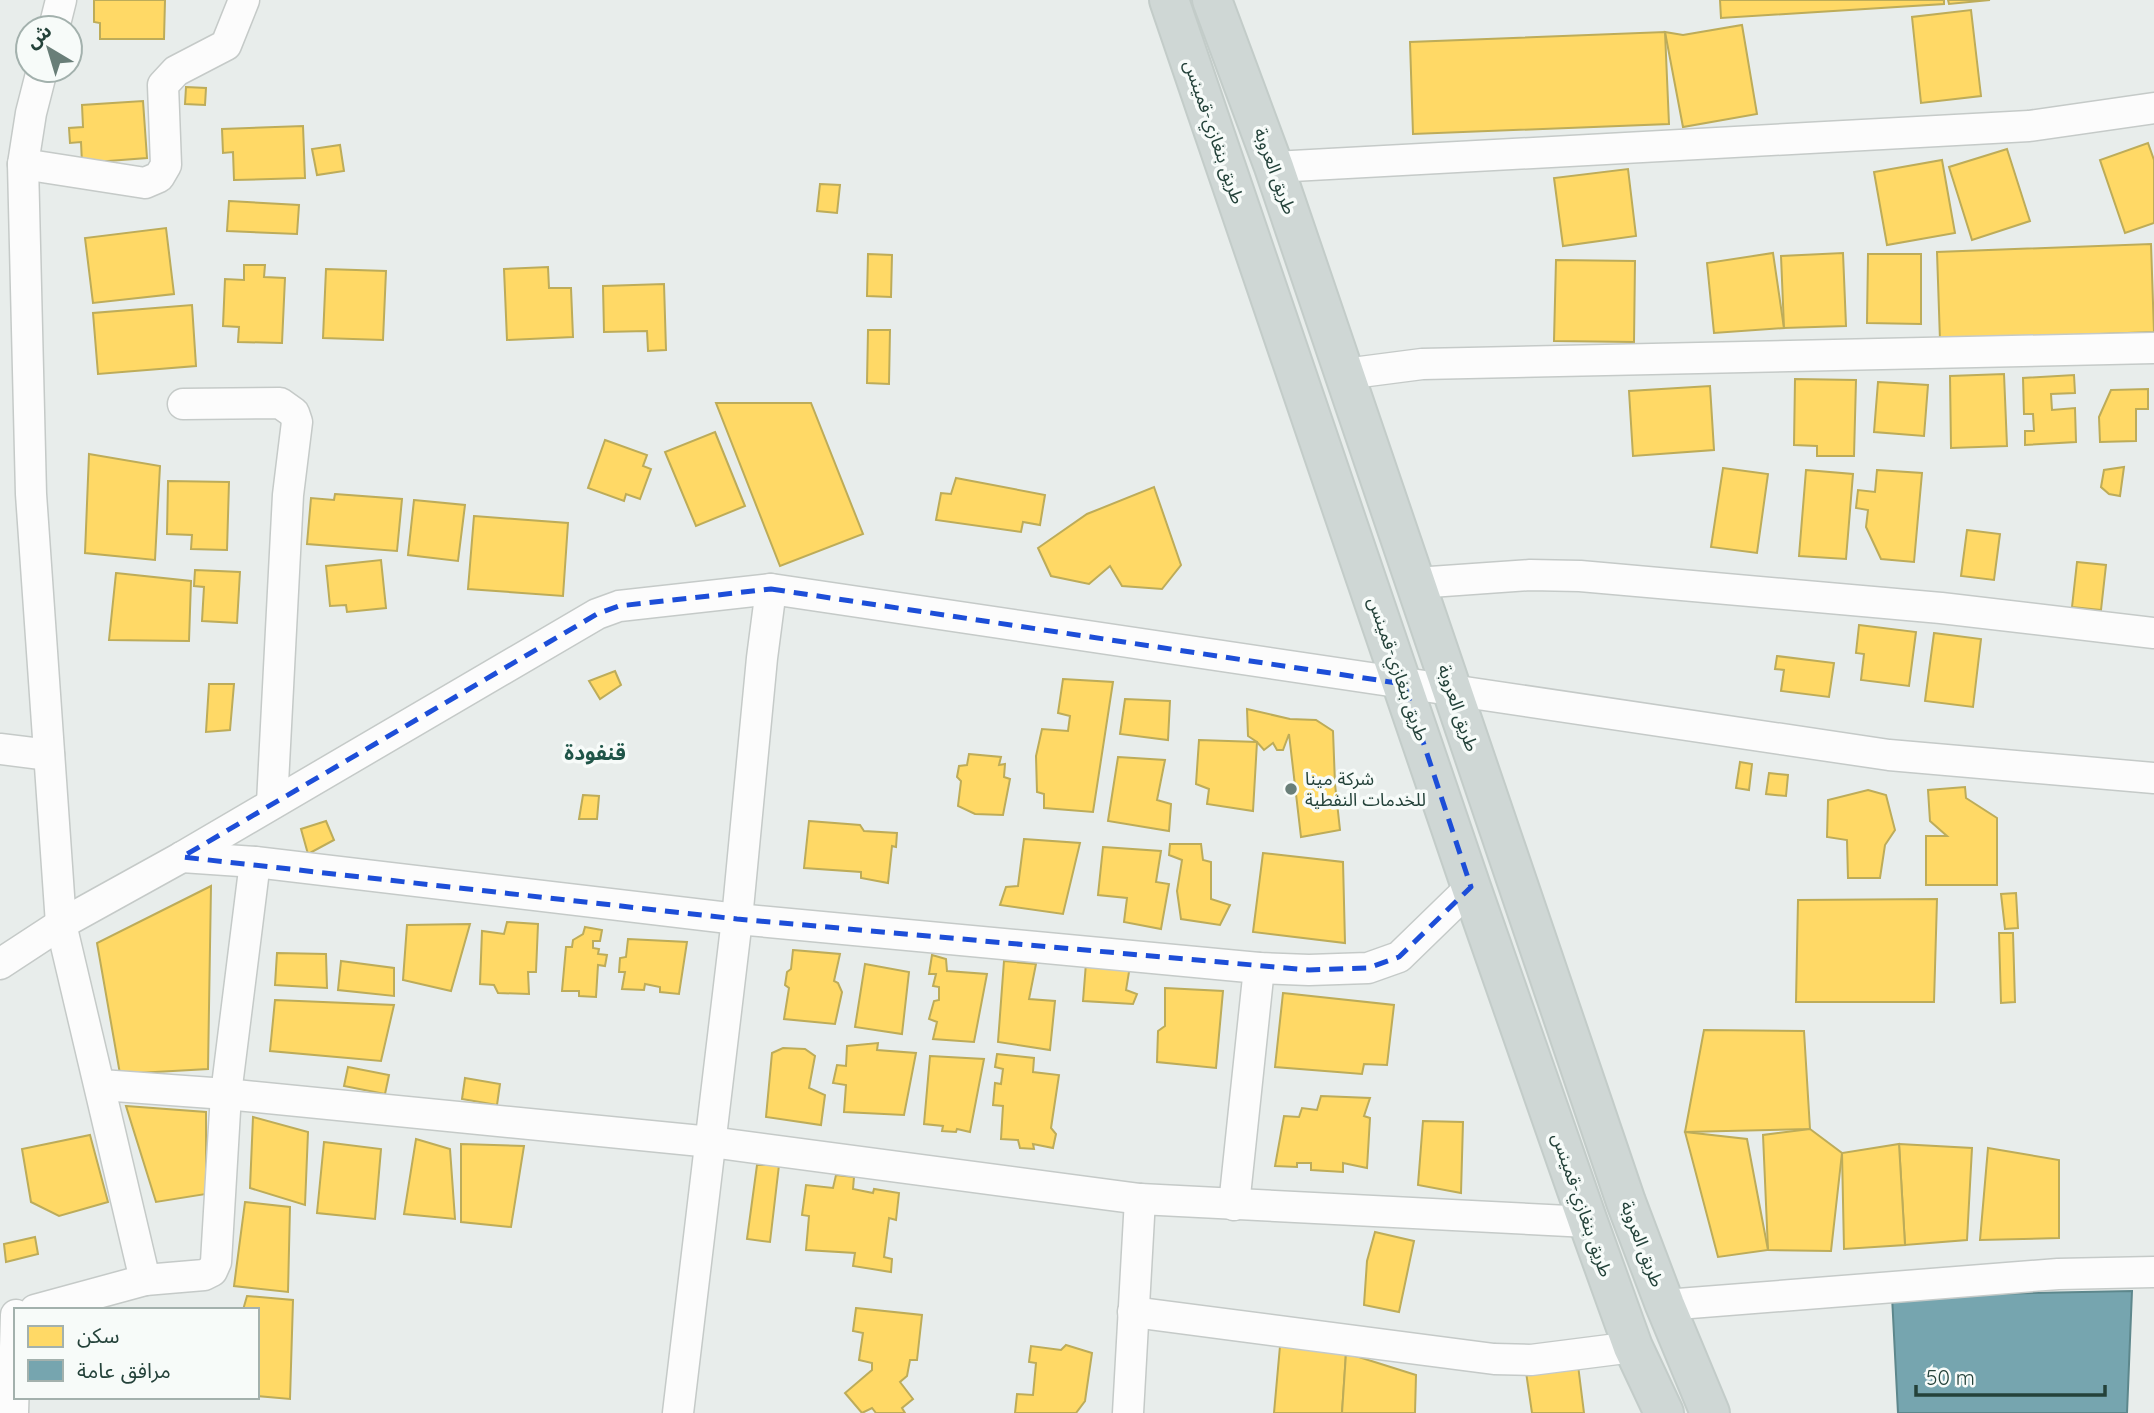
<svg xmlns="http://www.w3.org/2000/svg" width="2154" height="1413" font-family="Quicksand,'Noto Sans Arabic',sans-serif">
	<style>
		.homes { fill: #ffd966; stroke: #bdac59; stroke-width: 2 }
		.public { fill: #76a5af; stroke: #5d878c; stroke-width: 2 }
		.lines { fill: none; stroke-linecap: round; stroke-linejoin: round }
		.minor-casing { stroke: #c5cac8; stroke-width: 33 }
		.major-casing { stroke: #c3ccc9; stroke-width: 42 }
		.minor { stroke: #fcfcfc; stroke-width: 30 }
		.major { stroke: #cfd7d5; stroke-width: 38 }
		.marked { fill: none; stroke: #1d4ed8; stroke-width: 5; stroke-dasharray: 14 9; stroke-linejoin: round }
		.poi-dot { fill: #697e78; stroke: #f7fbf9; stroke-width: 2.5 }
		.labels { text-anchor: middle; stroke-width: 7; stroke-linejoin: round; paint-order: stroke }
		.street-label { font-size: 18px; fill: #24423a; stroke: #f7fbf9 }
		.poi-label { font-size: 18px; fill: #24423a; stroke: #f7fbf9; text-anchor: start }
		.quarter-label { font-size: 21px; font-weight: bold; fill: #1f5548; stroke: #f7fbf9 }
	</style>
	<rect width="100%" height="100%" fill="#e8edeb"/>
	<g class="homes">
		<path d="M94 0H165L164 39H100V23L94 22Z"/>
		<path d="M1720 0H1944V4L1721 18Z"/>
		<path d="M1948 0H1990L1949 4Z"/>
		<path d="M1971 10 1981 96 1921 103 1912 17Z"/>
		<path d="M1742 25 1757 114 1683 127 1665 32 1683 35Z"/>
		<path d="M1665 32 1669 124 1413 134 1410 42Z"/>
		<path d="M186 87 206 88 205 105 185 104Z"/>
		<path d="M143 101 147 158 82 163 81 142 70 143 69 128 83 127 82 105Z"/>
		<path d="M303 126 305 178 234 180 233 152 223 153 222 129Z"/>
		<path d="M2148 143 2154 160V223L2125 233 2100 160Z"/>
		<path d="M340 145 344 171 317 175 312 149Z"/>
		<path d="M2007 149 2030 221 1972 240 1949 167Z"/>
		<path d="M1942 160 1955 233 1887 245 1874 172Z"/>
		<path d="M1628 169 1636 236 1563 246 1554 178Z"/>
		<path d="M820 184 840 185 837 213 817 211Z"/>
		<path d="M229 201 299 205 297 234 227 231Z"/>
		<path d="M166 228 174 294 93 303 85 238Z"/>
		<path d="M2151 244 2154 332 1940 340 1937 252Z"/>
		<path d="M1773 253 1784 328 1714 333 1707 263Z"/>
		<path d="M1843 253 1846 326 1784 328 1781 256Z"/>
		<path d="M868 254 892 255 891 297 867 296Z"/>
		<path d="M1868 254H1921V324L1867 323Z"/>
		<path d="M1556 260 1635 261 1634 342 1554 341Z"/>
		<path d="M244 265H265L264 277 285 278 282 343 238 342 239 327 223 326 225 279 244 280Z"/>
		<path d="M548 267 549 288H571L573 337 507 340 504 269Z"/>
		<path d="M326 269 386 271 383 340 323 338Z"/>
		<path d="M664 284 666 350 648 351 647 331 604 332 603 286Z"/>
		<path d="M192 305 196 366 98 374 93 313Z"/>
		<path d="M868 330H890L889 384 867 383Z"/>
		<path d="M2004 374 2007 446 1951 448 1950 376Z"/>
		<path d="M2074 375 2075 393 2051 394 2052 410 2075 408 2076 442 2025 445V431H2034L2033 414H2024L2023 378Z"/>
		<path d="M1795 379 1856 380 1854 456H1817V446L1794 445Z"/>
		<path d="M1878 382 1928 385 1924 436 1874 432Z"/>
		<path d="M1710 386 1714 450 1633 456 1629 391Z"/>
		<path d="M2148 389V409H2136V441L2100 442 2099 417 2111 390Z"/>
		<path d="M716 403H811L863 534 780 566Z"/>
		<path d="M715 432 745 506 696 526 665 452Z"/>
		<path d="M605 440 647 455 643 466 651 469 640 499 626 494 624 501 588 488Z"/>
		<path d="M89 454 160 466 155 560 85 553Z"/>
		<path d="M2124 467 2120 496 2109 494 2101 487 2104 470Z"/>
		<path d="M1723 468 1768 474 1757 553 1711 547Z"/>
		<path d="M1806 470 1853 474 1846 559 1799 556Z"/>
		<path d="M1877 470 1922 473 1914 562 1881 559 1866 527 1868 510 1856 508 1858 490 1875 492Z"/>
		<path d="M956 478 1045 495 1040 525 1023 522 1021 532 936 520 941 493 951 494Z"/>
		<path d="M168 481 229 482 227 550 191 549 192 535 167 534Z"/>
		<path d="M1154 487 1181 565 1162 589 1122 586 1110 566 1089 584 1051 576 1038 548 1087 514Z"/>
		<path d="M335 494 402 499 397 551 307 544 311 498 334 500Z"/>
		<path d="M414 500 465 505 458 561 408 555Z"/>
		<path d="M474 516 568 523 563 596 468 589Z"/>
		<path d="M1967 530 2000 534 1994 580 1961 576Z"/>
		<path d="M381 560 386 608 347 612 346 605 330 606 326 566Z"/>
		<path d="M2077 562 2106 565 2101 610 2072 607Z"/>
		<path d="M195 570 240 572 237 623 202 621 204 587 194 586Z"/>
		<path d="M116 573 191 581 189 641 109 640Z"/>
		<path d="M1859 625 1916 632 1909 686 1861 680 1864 654 1856 653Z"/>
		<path d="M1934 633 1981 639 1973 707 1925 701Z"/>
		<path d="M1777 656 1834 663 1829 697 1781 691 1784 670 1775 669Z"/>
		<path d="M615 671 621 685 600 699 589 681Z"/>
		<path d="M1063 679 1113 682 1093 812 1044 808V794L1037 792 1036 756 1042 729 1068 731 1070 716 1058 713Z"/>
		<path d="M209 684H234L230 730 206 732Z"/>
		<path d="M1125 699 1170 701 1168 740 1120 734Z"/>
		<path d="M1247 709 1290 719 1316 720 1333 731 1335 784 1340 830 1301 837 1289 734 1283 750H1277L1273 743 1264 750 1257 742 1248 736Z"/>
		<path d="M1199 740 1257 742 1253 811 1207 804 1209 789 1196 784Z"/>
		<path d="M969 754 1001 757 999 765 1005 764 1004 777 1010 779 1003 815 975 814 958 806 961 781 957 777 959 766 967 765Z"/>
		<path d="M1118 757 1165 760 1157 800 1171 804 1169 831 1108 821Z"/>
		<path d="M1740 762 1752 764 1749 790 1736 788Z"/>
		<path d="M1769 773 1788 775 1786 796 1766 794Z"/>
		<path d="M1965 787 1966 798 1997 818V885H1926V836H1947L1930 821 1928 790Z"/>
		<path d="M1868 790 1886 795 1895 830 1885 845 1880 878H1848L1847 840 1827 837 1828 800Z"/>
		<path d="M583 795 599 796 597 819H579Z"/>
		<path d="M326 821 334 840 308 854 301 829Z"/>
		<path d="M809 821 860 825 864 831 897 833 896 847 892 846 888 883 861 878V872L804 868Z"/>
		<path d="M1024 839 1080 843 1063 914 1000 905 1006 887 1018 886Z"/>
		<path d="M1170 844H1201L1203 860 1211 862V899L1230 905 1220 925 1181 919 1177 891 1182 860 1169 855Z"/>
		<path d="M1103 847 1161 851 1156 882 1169 884 1161 929 1124 922 1127 898 1098 895Z"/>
		<path d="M1263 853 1343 862 1345 943 1253 932Z"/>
		<path d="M211 886 208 1069 120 1074 97 943Z"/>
		<path d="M2016 893 2018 928 2005 929 2001 894Z"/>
		<path d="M1937 899 1934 1002H1796L1798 900Z"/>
		<path d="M507 922 538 924 536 972H528L529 994 498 993 494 985 480 984 482 931 504 934Z"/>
		<path d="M470 924 451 991 403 980 407 925Z"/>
		<path d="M585 927 602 930 600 941H593V948L599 949 598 954 607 955 605 966 598 965 596 997 579 996V991H562L566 947H572L573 940 583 934Z"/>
		<path d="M1999 933H2013L2015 1002 2001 1003Z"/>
		<path d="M628 939 687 942 679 994 660 992V987L645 984 644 990 622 989 625 972H619L620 958 626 957Z"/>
		<path d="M793 950 840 954 834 981 838 983 842 992 835 1024 784 1019 789 988 785 985 787 972 791 969Z"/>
		<path d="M277 953 326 954 327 988 275 985Z"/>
		<path d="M932 955 946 959 947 971 987 974 974 1042 933 1039 937 1022 929 1019 934 1001 939 1000V987L933 986 936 974H929Z"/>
		<path d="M341 961 394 968V996L338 990Z"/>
		<path d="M1004 961 1036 964 1029 999 1055 1001 1050 1050 998 1042Z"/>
		<path d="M1086 963 1130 966 1126 990 1137 994 1133 1004 1083 1001Z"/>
		<path d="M865 964 909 972 902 1034 855 1027Z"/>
		<path d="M1165 988 1223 991 1216 1068 1157 1062 1158 1031 1165 1026Z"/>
		<path d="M1283 993 1394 1005 1387 1065 1364 1064 1362 1074 1275 1067Z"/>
		<path d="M275 1000 394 1005 381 1061 270 1051Z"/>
		<path d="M1704 1030 1804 1031 1810 1129 1685 1132Z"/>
		<path d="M878 1043 877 1050 916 1053 904 1115 844 1112 846 1085 833 1083 837 1065 846 1066 847 1046Z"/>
		<path d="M783 1048 805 1049 815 1056 809 1088 825 1095 821 1125 766 1117 772 1053Z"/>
		<path d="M997 1054 1034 1058 1033 1072 1059 1075 1051 1128 1056 1134 1053 1148 1033 1144 1034 1149 1020 1148 1018 1140 1001 1139 1003 1106 993 1105 995 1083 1001 1084 1003 1069 995 1067Z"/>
		<path d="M930 1056 984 1059 970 1132 957 1129 956 1132 942 1131 943 1126 924 1124Z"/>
		<path d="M348 1067 389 1075 385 1094 344 1086Z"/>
		<path d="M465 1078 500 1084 497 1105 462 1099Z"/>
		<path d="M1321 1096 1370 1098 1364 1116 1370 1118 1367 1168 1343 1163V1172L1311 1170V1163H1297V1167L1275 1166 1284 1116 1299 1117 1302 1108 1317 1110Z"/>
		<path d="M126 1106 206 1112V1194L156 1202Z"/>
		<path d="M253 1117 308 1132 305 1205 250 1188Z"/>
		<path d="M1423 1121 1463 1122 1461 1193 1418 1185Z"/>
		<path d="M1810 1129 1842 1153 1831 1251 1768 1250 1763 1135Z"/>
		<path d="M1685 1132 1747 1139 1768 1250 1718 1257Z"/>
		<path d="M90 1135 108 1202 59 1216 31 1202 22 1149Z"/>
		<path d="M416 1139 450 1149 455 1219 404 1214Z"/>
		<path d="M324 1142 381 1149 375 1219 317 1213Z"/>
		<path d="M461 1144 524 1146 511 1227 461 1222Z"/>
		<path d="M1899 1144 1972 1148 1967 1240 1905 1245Z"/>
		<path d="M1899 1144 1905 1245 1844 1249 1842 1153Z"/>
		<path d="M1988 1148 2059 1160V1238L1980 1240Z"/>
		<path d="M757 1165H779L770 1242 747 1239Z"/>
		<path d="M836 1175 854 1177 853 1189 873 1193 874 1189 899 1193 896 1220 889 1218 884 1257 892 1259 891 1272 853 1266 855 1253 806 1250 809 1216 802 1215 806 1185 833 1188Z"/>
		<path d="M245 1202 290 1207 288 1292 234 1286Z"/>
		<path d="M1375 1232 1414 1241 1399 1312 1364 1305 1367 1261Z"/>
		<path d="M35 1237 38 1254 6 1262 4 1244Z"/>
		<path d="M247 1296 293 1300 290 1399 257 1396V1310H243Z"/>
		<path d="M856 1308 922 1315 917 1360H910L907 1376 900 1382 913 1399 902 1408 905 1413H876L872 1408 862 1413 845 1393 872 1370V1363L859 1360 863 1333 853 1331Z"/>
		<path d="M1066 1345 1092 1353 1085 1401 1076 1413H1015L1017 1394 1033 1395 1036 1363 1029 1362 1031 1346 1061 1350Z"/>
		<path d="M1280 1346 1346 1353 1342 1413H1274Z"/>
		<path d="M1346 1353 1416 1375 1415 1413H1342Z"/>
		<path d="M1578 1365 1584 1413H1532L1526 1372Z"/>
	</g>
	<path class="public" d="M2132 1291 2127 1413H1898L1892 1296Z"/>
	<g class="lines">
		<defs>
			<g id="minor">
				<path d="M54 28 61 0"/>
				<path d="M23 164 145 183 159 177 166 165 163 85 176 71 226 45 244 0"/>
				<path d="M1274 167 2029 126 2154 108"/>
				<path d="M1345 374 1422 364 2154 348"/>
				<path d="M183 404 280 403 294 413 297 422 288 495 272 803"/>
				<path d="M1416 583 1530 575 1580 576 1941 608 2154 633"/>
				<path d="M0 749 49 755"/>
				<path d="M182 857 255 862 737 919 1259 968 1309 970 1368 968 1399 957 1471 887"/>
				<path d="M0 964 61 924 182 857 597 614 619 606 771 589 1889 755 2154 778"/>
				<path d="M101 1085 226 1094 711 1142 1140 1199 1588 1222"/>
				<path d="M1234 1205 1259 968"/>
				<path d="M145 1280 204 1275 212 1271 216 1262 226 1094 255 862"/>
				<path d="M1665 1305 2058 1274 2154 1272"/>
				<path d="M35 1310 145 1280 61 924 31 494 23 164 31 113 42 70"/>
				<path d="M1133 1312 1494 1359 1531 1360 1633 1347"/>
				<path d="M13 1413 16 1315"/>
				<path d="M678 1413 737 919 762 658 771 589"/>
				<path d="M1128 1413 1140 1199"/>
			</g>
			<g id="major">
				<path d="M1169 0 1471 887 1588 1222 1633 1347 1664 1413"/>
				<path d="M1212 0 1274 167 1626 1202 1665 1305 1710 1413"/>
			</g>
		</defs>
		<use href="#minor" class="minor-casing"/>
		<use href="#major" class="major-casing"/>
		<use href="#minor" class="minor"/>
		<use href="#major" class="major"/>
	</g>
	<path class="marked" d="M771 589 1404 684 1471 887 1399 957 1368 968 1309 970 737 919 182 857 597 614 619 606Z"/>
	<circle class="poi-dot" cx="1291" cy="789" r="7"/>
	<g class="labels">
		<g class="street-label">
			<text transform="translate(1214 132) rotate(71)" y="6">طريق بنغازي-قمينس</text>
			<text transform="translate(1275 171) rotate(70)" y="6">طريق العروبة</text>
			<text transform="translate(1398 669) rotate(71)" y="6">طريق بنغازي-قمينس</text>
			<text transform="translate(1458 708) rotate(71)" y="6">طريق العروبة</text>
			<text transform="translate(1582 1205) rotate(71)" y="6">طريق بنغازي-قمينس</text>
			<text transform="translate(1642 1244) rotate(69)" y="6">طريق العروبة</text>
		</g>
		<g class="poi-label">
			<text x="1305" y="785">شركة مينا<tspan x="1305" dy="21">للخدمات النفطية</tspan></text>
		</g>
		<g class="quarter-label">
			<text x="595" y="760">قنفودة</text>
		</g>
	</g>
	<rect x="14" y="1308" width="245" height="91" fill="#f7fbf9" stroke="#a3b1ad" stroke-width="2"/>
	<rect x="28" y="1326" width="35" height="21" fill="#ffd966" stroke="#a3b1ad" stroke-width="2"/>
	<text x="77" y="1343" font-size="21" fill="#24423a">سكن</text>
	<rect x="28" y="1360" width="35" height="21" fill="#76a5af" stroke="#a3b1ad" stroke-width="2"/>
	<text x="77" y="1378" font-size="21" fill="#24423a">مرافق عامة</text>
	<g transform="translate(49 49) rotate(322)"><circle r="33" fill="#f7fbf9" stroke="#a3b1ad" stroke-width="2"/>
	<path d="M0-5L12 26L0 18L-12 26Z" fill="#697e78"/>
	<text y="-10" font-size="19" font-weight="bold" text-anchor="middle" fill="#24423a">ش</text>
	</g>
	<path d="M1916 1385v10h189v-10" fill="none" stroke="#24423a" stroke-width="3.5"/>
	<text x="1926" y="1385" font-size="21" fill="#24423a" stroke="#f7fbf9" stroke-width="5" paint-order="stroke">50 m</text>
</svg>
